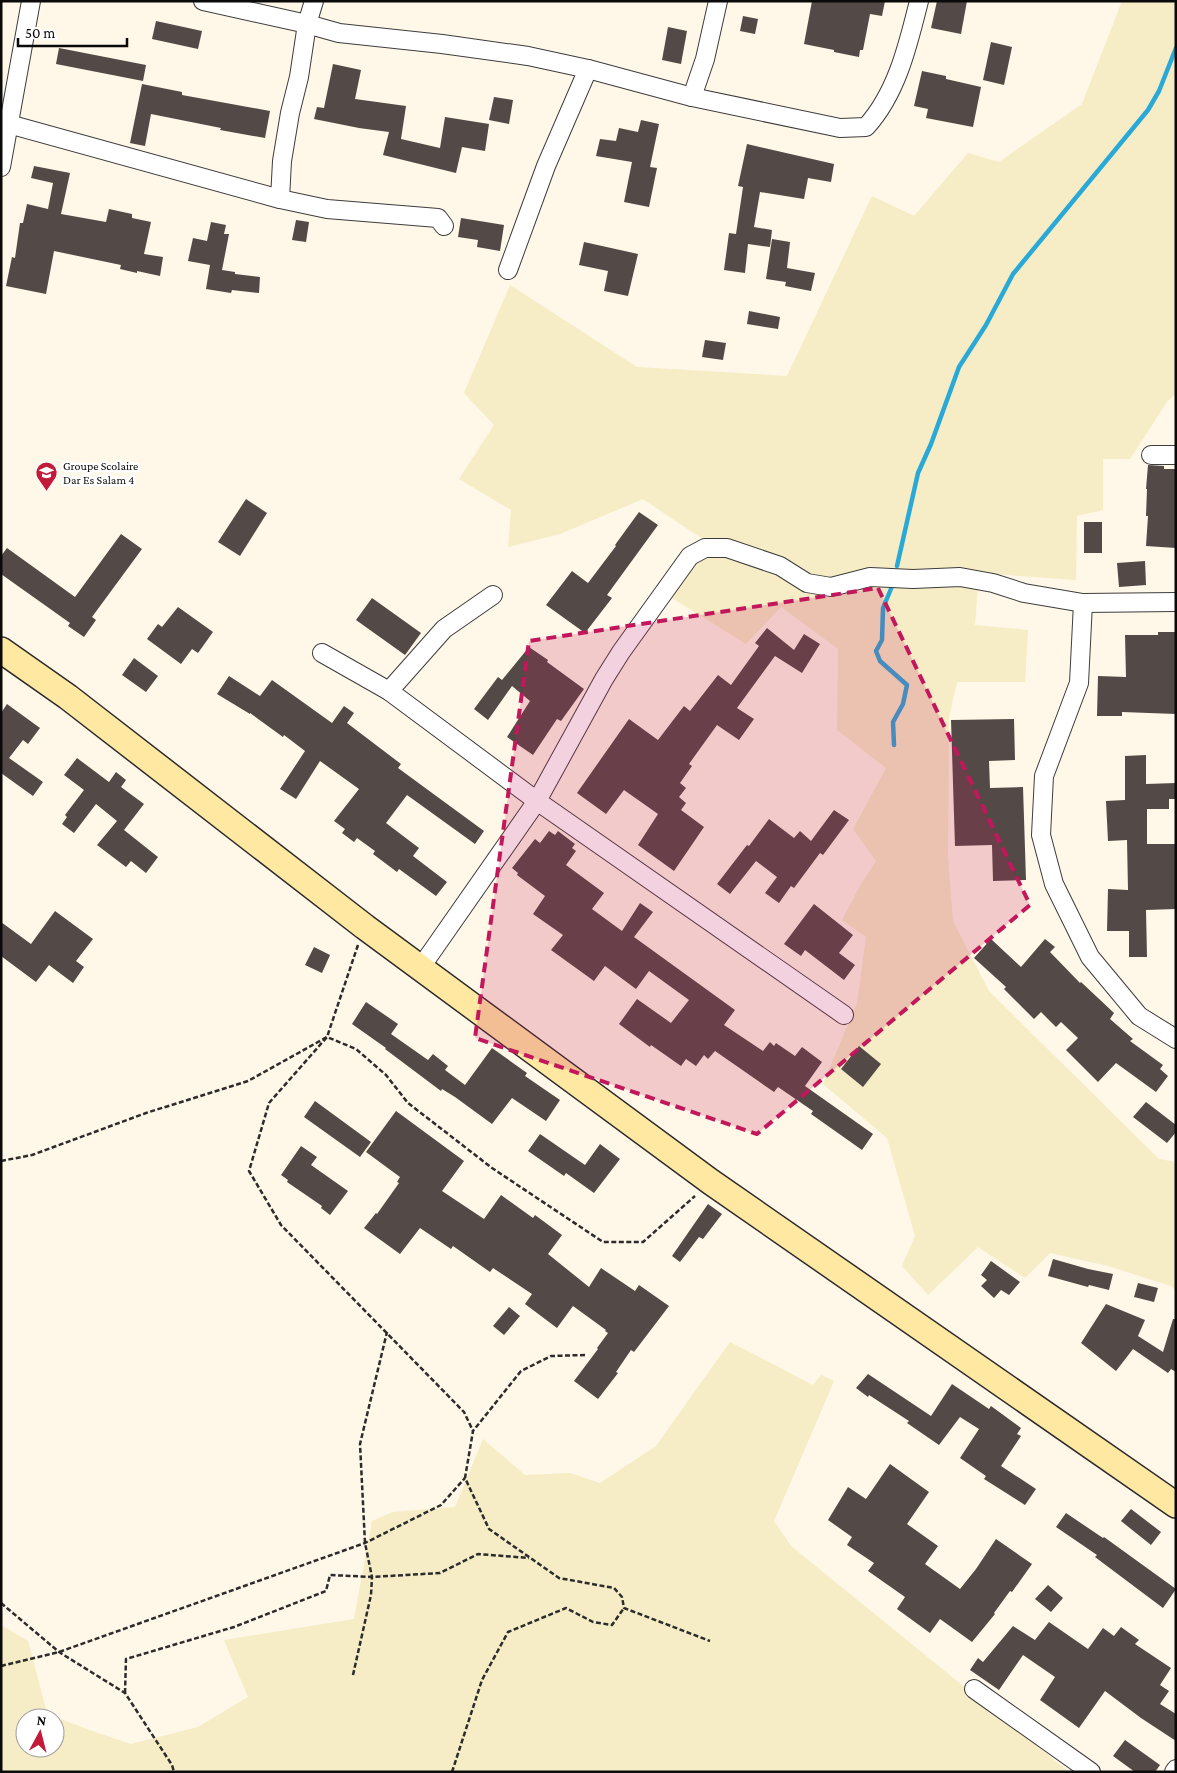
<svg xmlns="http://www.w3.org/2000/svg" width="1177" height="1773" font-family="'Crimson Pro',serif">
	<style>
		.farmland { fill: #f6ecc5; fill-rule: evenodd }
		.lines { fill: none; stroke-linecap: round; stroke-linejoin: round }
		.stream { stroke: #29a9d7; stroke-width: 4.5 }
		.building { fill: #534946 }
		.street-casing { stroke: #3d3d3d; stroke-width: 20 }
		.secondary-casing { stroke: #2c2c2c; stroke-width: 28 }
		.path { stroke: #2c2c2c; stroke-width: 2.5; stroke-dasharray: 5 2.5; stroke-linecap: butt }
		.street { stroke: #fff; stroke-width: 18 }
		.secondary { stroke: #ffe8a2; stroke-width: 25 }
		.marked { fill: #c2185b; fill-opacity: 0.2; stroke: #c2185b; stroke-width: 4; stroke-dasharray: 10 6; stroke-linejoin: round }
		.labels { text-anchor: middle; stroke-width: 5; stroke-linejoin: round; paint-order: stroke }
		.poi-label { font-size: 12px; fill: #0a0a0a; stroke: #fff; text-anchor: start }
	</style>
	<rect width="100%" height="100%" fill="#fff7e7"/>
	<g class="farmland">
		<path d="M1122 1H1176V393L1167 402 1130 459H1103V510L1077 516 1076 580 979 573 975 625 1028 630 1025 682H957L949 717 948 856 953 921 989 991 1159 1159 1176 1162V1291L1171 1286 1108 1266 1050 1253 1025 1278 978 1247 928 1295 902 1266 915 1236 887 1138 823 1084 857 1003 866 937 842 920 861 884 876 861 853 829 886 768 837 730 838 649 781 607 746 644 672 598 704 540 643 499 560 534 508 547 511 510 459 479 494 425 464 393 510 285 637 367 787 376 872 196 914 216 968 153 999 162 1082 104Z"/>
		<path d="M730 1342 813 1385 821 1375 834 1381 774 1521 791 1546 1069 1772H1V1625L28 1641 46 1709 58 1718 95 1732 131 1744 198 1727 248 1697 224 1640 354 1619 372 1521 393 1512 455 1507 483 1439 525 1475 570 1473 600 1483 656 1446ZM25 1718H55V1748H25Z"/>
	</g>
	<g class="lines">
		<g class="stream">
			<path d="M897 566 918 473 931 444 959 367 986 325 1013 274 1148 110 1159 91 1176 48"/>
			<path d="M893 584 883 608 882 640 876 651 880 661 907 685 903 704 893 722 894 745"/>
		</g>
	</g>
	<g class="building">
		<path d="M812 1H885L882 16 870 14 863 50H860L859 57 834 52V50L804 44Z"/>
		<path d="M937 1H967L961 34 931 28Z"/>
		<path d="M743 16 758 19 755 34 740 31Z"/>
		<path d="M156 21 202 31 198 49 152 39Z"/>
		<path d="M668 27 687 31 681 64 662 60Z"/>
		<path d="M991 42 1012 47 1004 85 983 80Z"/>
		<path d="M59 48 146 65 143 81 56 64Z"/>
		<path d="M333 64 361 70 355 99 406 106 401 139 440 148 445 117 489 124 485 151 462 147 456 173 383 155 389 132 359 128 314 119 317 107 324 108Z"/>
		<path d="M922 71 946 76V79L981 87 973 127 926 118 928 109 914 106Z"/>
		<path d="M142 84 182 92V95L270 111 265 138 220 130 221 128 151 114 145 146 130 143Z"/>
		<path d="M494 97 513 100 509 124 489 120Z"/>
		<path d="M641 120 659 124 650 167 657 168 649 207 624 202 632 162 596 156 600 139 616 141 619 128 638 132Z"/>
		<path d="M747 144 834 164 831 182 808 178 804 199 760 192 754 227 772 230 770 247 748 244 745 273 724 270 729 233 736 234 743 187 738 186Z"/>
		<path d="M34 166 70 173 61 214 106 222 109 209 132 214V218L151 222 144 254 163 257 160 276 137 271V273L120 269 121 265 54 251 46 294 6 286 12 257 15 258 20 223H23L27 204 48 209 53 183 31 178Z"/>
		<path d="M461 218 504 225 500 251 477 247 478 240 458 237Z"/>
		<path d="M296 220 309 222 306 242 292 240Z"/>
		<path d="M211 222 226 225 224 234H229L222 270 235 272V274L260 277 259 293 232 290 231 293 206 289 210 265 188 261 193 238 207 241Z"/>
		<path d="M772 239 790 242 787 268 815 273 811 291 785 286 786 282 766 279Z"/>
		<path d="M584 242 638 254 628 296 604 291 608 271 579 265Z"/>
		<path d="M749 311 780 317 778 329 747 324Z"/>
		<path d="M705 340 726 343 723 360 702 357Z"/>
		<path d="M1148 465 1164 466V469H1176V548L1146 546 1148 516H1146L1147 489H1146Z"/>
		<path d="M246 499 267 513 240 556 218 542Z"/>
		<path d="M639 512 658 525 607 595 612 598 585 633 546 605 572 571 588 583 616 546 615 545Z"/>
		<rect x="1084" y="522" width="18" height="31"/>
		<path d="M121 534 142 549 92 617 96 620 84 637 68 626 70 623 1 574V556L7 548 75 597Z"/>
		<path d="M1145 561 1146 585 1119 587 1117 563Z"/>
		<path d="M372 598 421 633 405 655 356 620Z"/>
		<path d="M178 607 213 632 198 653 192 649 181 664 147 639 158 624 162 627Z"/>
		<path d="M767 628 794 650 804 634 820 644 802 673 775 656 737 708 754 719 739 740 717 725 689 764 692 766 680 783 686 788 679 797 686 803 681 810 704 827 674 871 638 845 658 814 624 790 606 814 577 793 629 719 658 740 684 706 690 711 718 675 731 685 759 646 755 643Z"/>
		<path d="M1158 632H1176V714L1122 712V716H1097L1098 676 1126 677 1125 635H1158Z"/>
		<path d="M529 647 548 660 547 662 584 689 561 721 557 719 533 755 507 737 530 701 512 686 488 720 474 709 498 677 502 680Z"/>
		<path d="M134 658 158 676 146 692 122 675Z"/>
		<path d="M229 676 260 696 272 680 332 723 344 706 354 713 347 723 401 764 398 768 484 831 475 844 407 795 386 823 419 848 413 856 447 882 436 896 399 869 397 872 373 854 375 851 357 838 354 842 342 833 345 829 334 821 359 789 320 761 296 799 280 789 305 751 284 735 283 737 250 713V714L217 694Z"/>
		<path d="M7 704 40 728 28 744 23 740 9 758 43 782 33 796 1 773V713Z"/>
		<path d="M1014 719 1015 760 989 761 990 788 1023 787 1026 880 993 881 992 845 955 846 951 720Z"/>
		<path d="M1146 755V784L1176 783V799H1169V809H1147V844H1176L1175 909 1146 910 1147 957H1129V931H1107L1108 889 1128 890 1127 840 1108 841 1106 801 1125 800V756Z"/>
		<path d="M77 758 109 782 116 772 126 780 121 787 144 804 124 830 158 857 146 873 131 861 126 867 97 845 117 821 96 804 74 833 62 824 67 817 65 815 84 790 64 775Z"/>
		<path d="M834 810 849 820 823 855 820 853 794 888 791 886 779 903 765 893 777 877 756 861 730 894 717 884 747 845 749 846 769 819 794 838 800 831 811 841Z"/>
		<path d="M549 831 555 835 558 831 575 844 572 848 576 851 566 865 604 893 592 909 622 931 640 903 653 912 634 937 735 1010 724 1025 763 1051 770 1042 774 1046 776 1043 795 1056 802 1047 822 1062 805 1086 873 1134 862 1150 811 1114 813 1111 778 1087 774 1092 715 1051 708 1059 704 1055 696 1066 686 1059 681 1066 651 1045 650 1047 619 1024 637 999 671 1023 689 1000 649 971 636 989 605 966 594 981 551 950 563 935 533 914 545 896 517 875 518 873 512 868 535 839 540 843Z"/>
		<path d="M814 904 853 935 839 953 855 965 844 980 805 950 801 956 784 944Z"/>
		<path d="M55 911 93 939 76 961 84 967 73 983 49 965 36 982 1 956V922L31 944Z"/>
		<path d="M991 939 1021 967 1045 939 1055 947 1050 952 1080 983 1081 982 1114 1013 1110 1019 1133 1039 1130 1041 1163 1065 1160 1069 1168 1076 1156 1092 1116 1063 1098 1082 1066 1050 1078 1038 1061 1022 1056 1027 1041 1012 1034 1019 1004 989 1006 987 974 958Z"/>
		<path d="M314 947 330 955 322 973 305 965Z"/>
		<path d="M366 1002 398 1024 391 1034 428 1060 433 1054 448 1066 445 1070 465 1085 492 1048 527 1073 525 1076 560 1100 546 1121 512 1098 492 1124 455 1097 442 1089 441 1091 385 1049 386 1048 352 1024Z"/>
		<path d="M859 1046 881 1064 863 1087 841 1069Z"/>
		<path d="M315 1101 371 1142 360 1157 304 1117Z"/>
		<path d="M1146 1102 1176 1125V1132L1167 1143 1133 1117Z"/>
		<path d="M396 1111 464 1161 442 1191 484 1219 501 1195 533 1218 535 1215 562 1235 548 1254 589 1287 601 1268 635 1291 639 1285 669 1306 634 1352 631 1350 616 1372 618 1373 598 1399 574 1381 598 1349 597 1348 608 1333 605 1331 606 1330 573 1306 557 1328 525 1304 532 1294 493 1268 490 1272 453 1246 451 1249 420 1228 400 1254 364 1228 376 1213 377 1214 399 1183 397 1182 400 1177 366 1152Z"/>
		<path d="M540 1134 585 1165 600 1144 620 1159 594 1193 566 1173 564 1176 528 1151Z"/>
		<path d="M301 1146 317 1157 311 1165 348 1191 330 1215 321 1208 322 1206 287 1182 288 1180 281 1175Z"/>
		<path d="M708 1204 722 1214 703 1239 699 1237 680 1262 672 1256Z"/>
		<path d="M1053 1259 1088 1269 1113 1274 1109 1290 1089 1285 1088 1287 1048 1276Z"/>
		<path d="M991 1261 1020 1282 1009 1295 1001 1290 994 1298 981 1286 987 1280 981 1275Z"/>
		<path d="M1138 1283 1158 1288 1154 1302 1134 1297Z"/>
		<path d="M1106 1304 1145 1320 1138 1336 1163 1352 1173 1319H1176V1372L1171 1369 1168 1373 1133 1349 1116 1371 1081 1343Z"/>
		<path d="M509 1307 520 1316 504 1335 493 1326Z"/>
		<path d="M868 1374 931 1416 952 1384 989 1409 991 1406 1021 1428 1017 1434 1021 1436 1001 1466 1036 1489 1025 1505 984 1479 986 1476 960 1458 979 1429 960 1417 939 1445 907 1423 909 1421 869 1395 868 1397 856 1388Z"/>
		<path d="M890 1464 929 1492 907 1524 938 1546 925 1564 960 1589 976 1569 996 1539 1032 1564 1012 1592 1010 1591 994 1613 995 1614 972 1642 940 1619 930 1633 897 1609 905 1597 868 1571 874 1563 847 1545 852 1537 828 1520 848 1487 866 1499Z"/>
		<path d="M1131 1509 1161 1532 1151 1545 1121 1521Z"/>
		<path d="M1066 1513 1103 1538 1104 1537 1176 1589 1163 1608 1095 1557 1097 1555 1056 1527Z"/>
		<path d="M1048 1585 1063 1598 1051 1612 1035 1599Z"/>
		<path d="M1049 1622 1088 1649 1103 1628 1114 1636 1121 1627 1139 1640 1135 1644 1171 1668 1160 1685 1169 1691 1160 1704 1176 1714V1741L1141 1718 1105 1691 1079 1728 1040 1700 1055 1677 1023 1655 999 1690 970 1670 978 1658 983 1662 1013 1626 1035 1640Z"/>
		<path d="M1125 1740 1160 1765 1155 1772H1135L1113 1756Z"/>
	</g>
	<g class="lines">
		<defs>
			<g id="street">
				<path d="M203 1 307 24 339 33 442 44 528 56 588 69 692 97 840 128 866 127C897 93 908 45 919 1"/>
				<path d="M692 97 705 59 718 1"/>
				<path d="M1 122 280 199 327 209 438 218 444 226"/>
				<path d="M1 167 31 1"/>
				<path d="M280 199 282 161 290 113 299 77 307 24 314 1"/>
				<path d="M508 270 546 166 588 69"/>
				<path d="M1151 455H1176"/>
				<path d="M1083 603 1079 683 1044 776 1041 835 1054 884 1090 957 1139 1016 1176 1039"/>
				<path d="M322 653 389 691 537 801 844 1015"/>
				<path d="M389 691 444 629 493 595"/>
				<path d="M421 967 537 801 604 679 621 652 690 556 705 548H727L780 566 807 583 831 587 870 577 913 579 960 577 993 583 1024 593 1083 603 1176 602"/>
				<path d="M974 1689 1091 1772"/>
				<path d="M1174 1772 1176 1769"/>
			</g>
			<path id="secondary" d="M1 650 68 697 365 927 711 1182 1176 1505"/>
		</defs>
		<use href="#street" class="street-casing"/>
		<use href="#secondary" class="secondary-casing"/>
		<g class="path">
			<path d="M358 945 327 1037 269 1103 249 1171 281 1225 464 1412 473 1431"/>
			<path d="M1 1161 32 1155 146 1113 248 1081 327 1037 356 1049 386 1075 408 1103 492 1168 603 1242H643L695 1196"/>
			<path d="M585 1355 551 1356 521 1371 473 1431 465 1478 489 1529 559 1578 614 1588 622 1597 624 1608 710 1641"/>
			<path d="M1 1603 59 1652 125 1693 172 1765 174 1772"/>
			<path d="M1 1666 59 1652 365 1543 441 1505 465 1478"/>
			<path d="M353 1675 371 1595 372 1577 365 1543 360 1444 387 1332"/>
			<path d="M125 1693 126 1659 234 1627 326 1591 330 1575 372 1577 440 1573 478 1554 529 1558"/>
			<path d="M452 1772 482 1680 508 1632 566 1608 593 1622 612 1625 624 1608"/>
		</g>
		<use href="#street" class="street"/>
		<use href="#secondary" class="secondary"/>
	</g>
	<path class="marked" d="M878 588 1030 905 757 1134 475 1038 529 641Z"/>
	<defs>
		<symbol id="school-pin" viewBox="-11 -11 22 30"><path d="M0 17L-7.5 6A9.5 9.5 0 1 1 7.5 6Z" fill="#c21a38" stroke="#fff"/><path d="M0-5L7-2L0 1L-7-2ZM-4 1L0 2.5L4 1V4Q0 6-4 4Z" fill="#fff"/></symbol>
	</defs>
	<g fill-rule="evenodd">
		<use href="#school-pin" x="34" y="460" width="25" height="34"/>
	</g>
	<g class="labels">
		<g class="poi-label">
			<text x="63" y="470">Groupe Scolaire<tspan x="63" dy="14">Dar Es Salam 4</tspan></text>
		</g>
	</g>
	<rect width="1177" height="1773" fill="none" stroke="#0a0a0a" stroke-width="5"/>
	<g transform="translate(40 1733) rotate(7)"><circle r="24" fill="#ffffff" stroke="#9d9d9d"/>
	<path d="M0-4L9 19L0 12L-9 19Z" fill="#c21a38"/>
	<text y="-8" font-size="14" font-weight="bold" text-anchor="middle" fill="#0a0a0a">N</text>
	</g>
	<path d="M18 38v8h109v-8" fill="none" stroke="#0a0a0a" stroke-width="2.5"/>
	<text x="25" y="38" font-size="15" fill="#0a0a0a" stroke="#ffffff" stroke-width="4" paint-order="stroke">50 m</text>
</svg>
